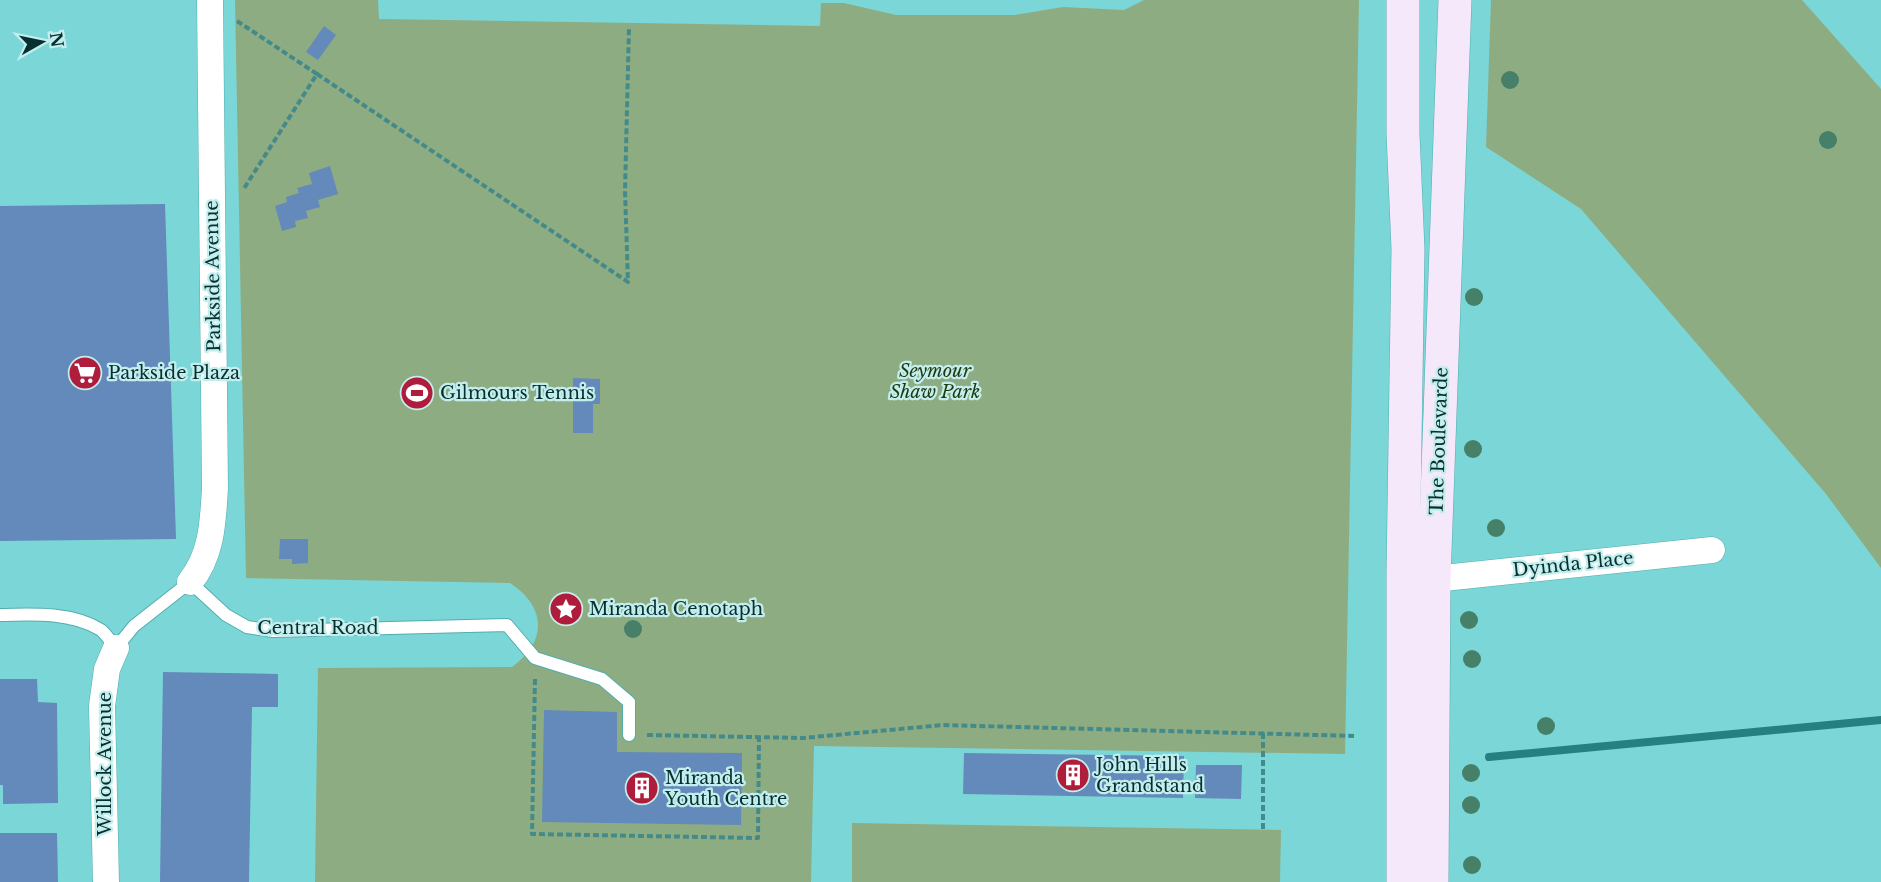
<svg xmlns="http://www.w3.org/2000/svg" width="1881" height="882" font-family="'Libre Baskerville',serif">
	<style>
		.green { fill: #8eac81 }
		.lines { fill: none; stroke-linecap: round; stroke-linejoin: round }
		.stream { stroke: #258082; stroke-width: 8 }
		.building { fill: #6489bb }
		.service-casing { stroke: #52adae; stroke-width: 14 }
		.minor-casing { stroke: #52adae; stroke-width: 27 }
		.secondary-casing { stroke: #52adae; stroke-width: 34 }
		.path { stroke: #458a8b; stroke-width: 4; stroke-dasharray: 6 3; stroke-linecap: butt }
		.service { stroke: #fff; stroke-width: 12 }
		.minor { stroke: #fff; stroke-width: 26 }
		.secondary { stroke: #f6e8fb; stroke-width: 33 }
		.tree { fill: #478068 }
		.labels { text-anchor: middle; stroke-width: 4.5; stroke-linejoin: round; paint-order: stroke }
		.street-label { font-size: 18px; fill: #063030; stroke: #c4eeee }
		.park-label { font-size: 18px; font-style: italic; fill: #1d390e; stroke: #c4eeee }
		.poi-label { font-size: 18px; fill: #063030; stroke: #c4eeee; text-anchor: start }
	</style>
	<rect width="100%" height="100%" fill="#7bd6d7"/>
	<g class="green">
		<path d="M235 0H378L379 19 820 26 821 3H844L896 15H1015L1063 7 1124 10 1144 0H1359L1345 754 814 746 811 882H315L318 668 512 667C547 642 547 607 510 583L246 578Z"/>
		<path d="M1491 0H1802L1881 89V568L1826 494 1581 209 1486 147Z"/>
		<path d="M852 823 1281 830 1280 882H852Z"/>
	</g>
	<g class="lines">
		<path class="stream" d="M1489 757 1881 720"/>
	</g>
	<g class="building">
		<path d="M324 26 336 35 318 60 306 52Z"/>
		<path d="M330 166 338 194 318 200 320 207 306 211 308 218 295 221 296 227 282 231 275 206 287 202 286 197 299 193 297 188 312 184 309 173Z"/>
		<path d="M165 204 176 539 0 541V206Z"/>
		<path d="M573 378 600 379V404H593V433H573Z"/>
		<path d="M280 539H308V563L292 564V559H279Z"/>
		<path d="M163 672 278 674V707H252L249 882H160Z"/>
		<path d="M0 679H37L38 702 57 703 58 803 3 804V785H0Z"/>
		<path d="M544 710 617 712V752L742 753 741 825 542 822Z"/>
		<path d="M964 753 1184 756 1183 798 963 794Z"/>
		<path d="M1196 765H1242L1241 799 1195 798Z"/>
		<path d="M0 833H57L58 882H0Z"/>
	</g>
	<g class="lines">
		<defs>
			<path id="service" d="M0 615C32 614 72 612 101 630 106 634 111 642 116 648L134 626 190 582 226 615 247 627 273 631 507 625 535 658 602 679 629 702V735"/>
			<g id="minor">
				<path d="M1434 579 1712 550"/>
				<path d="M190 582C212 555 213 522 215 488L210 0"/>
				<path d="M106 882 102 706 107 669 116 648"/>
			</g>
			<g id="secondary">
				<path d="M1403 882V572L1408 249 1403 134V0"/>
				<path d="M1432 882 1434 579 1455 0"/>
			</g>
		</defs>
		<use href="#service" class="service-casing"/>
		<use href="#minor" class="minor-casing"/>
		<use href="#secondary" class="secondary-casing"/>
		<g class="path">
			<path d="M237 21 317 74 243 190"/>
			<path d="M317 74 628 282 625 191 629 27"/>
			<path d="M535 679 532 834 758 838 759 737"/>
			<path d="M1263 733V829"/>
			<path d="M647 735 803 738 943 725 1354 736"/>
		</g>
		<use href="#service" class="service"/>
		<use href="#minor" class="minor"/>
		<use href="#secondary" class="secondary"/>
	</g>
	<g class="tree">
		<circle cx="1510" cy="80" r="9"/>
		<circle cx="1828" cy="140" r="9"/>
		<circle cx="1474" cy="297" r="9"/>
		<circle cx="1473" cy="449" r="9"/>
		<circle cx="1496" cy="528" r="9"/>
		<circle cx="1469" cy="620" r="9"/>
		<circle cx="633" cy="629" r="9"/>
		<circle cx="1472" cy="659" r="9"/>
		<circle cx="1546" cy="726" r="9"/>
		<circle cx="1471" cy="773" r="9"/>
		<circle cx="1471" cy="805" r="9"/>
		<circle cx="1472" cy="865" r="9"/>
	</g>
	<defs>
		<symbol id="supermarket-disc" viewBox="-11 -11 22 22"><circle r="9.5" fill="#b01c3b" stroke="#c4eeee"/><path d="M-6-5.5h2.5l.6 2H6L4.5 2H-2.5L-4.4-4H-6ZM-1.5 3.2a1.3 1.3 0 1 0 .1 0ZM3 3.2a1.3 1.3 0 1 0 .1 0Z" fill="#fff"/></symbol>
		<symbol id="stadium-disc" viewBox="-11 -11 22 22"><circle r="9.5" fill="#b01c3b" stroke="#c4eeee"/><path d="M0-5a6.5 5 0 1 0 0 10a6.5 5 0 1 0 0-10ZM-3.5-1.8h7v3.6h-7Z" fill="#fff"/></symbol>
		<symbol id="sight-disc" viewBox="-11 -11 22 22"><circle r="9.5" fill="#b01c3b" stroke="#c4eeee"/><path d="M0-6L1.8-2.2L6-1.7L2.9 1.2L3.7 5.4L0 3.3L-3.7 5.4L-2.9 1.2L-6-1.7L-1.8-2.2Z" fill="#fff"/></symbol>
		<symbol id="building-disc" viewBox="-11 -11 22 22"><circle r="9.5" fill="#b01c3b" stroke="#c4eeee"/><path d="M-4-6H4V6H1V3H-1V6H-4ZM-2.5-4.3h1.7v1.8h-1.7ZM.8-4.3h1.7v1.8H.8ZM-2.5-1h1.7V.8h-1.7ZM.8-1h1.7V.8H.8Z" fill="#fff"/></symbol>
	</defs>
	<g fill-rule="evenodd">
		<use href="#supermarket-disc" x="66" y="354" width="38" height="38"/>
		<use href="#stadium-disc" x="398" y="374" width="38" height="38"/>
		<use href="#sight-disc" x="547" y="590" width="38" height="38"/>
		<use href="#building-disc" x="1054" y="756" width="38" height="38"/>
		<use href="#building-disc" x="623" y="769" width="38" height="38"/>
	</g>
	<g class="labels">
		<g class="street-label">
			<text transform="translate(213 276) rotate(-91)" y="6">Parkside Avenue</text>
			<text transform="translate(1439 441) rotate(-88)" y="6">The Boulevarde</text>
			<text transform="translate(1573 564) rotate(-6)" y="6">Dyinda Place</text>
			<text x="318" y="634">Central Road</text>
			<text transform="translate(105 764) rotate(-90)" y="6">Willock Avenue</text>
		</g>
		<g class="park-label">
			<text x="935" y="377">Seymour<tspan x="935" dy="21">Shaw Park</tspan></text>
		</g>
		<g class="poi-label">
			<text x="108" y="379">Parkside Plaza</text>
			<text x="440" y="399">Gilmours Tennis</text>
			<text x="589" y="615">Miranda Cenotaph</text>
			<text x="1096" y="771">John Hills<tspan x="1096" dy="21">Grandstand</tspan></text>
			<text x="665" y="784">Miranda<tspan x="665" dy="21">Youth Centre</tspan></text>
		</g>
	</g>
	<g transform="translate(42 42) rotate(81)" stroke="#c4eeee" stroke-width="4.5" paint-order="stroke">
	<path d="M0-4.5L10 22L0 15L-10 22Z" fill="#063030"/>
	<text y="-9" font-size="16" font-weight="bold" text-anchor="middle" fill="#063030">N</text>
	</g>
</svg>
